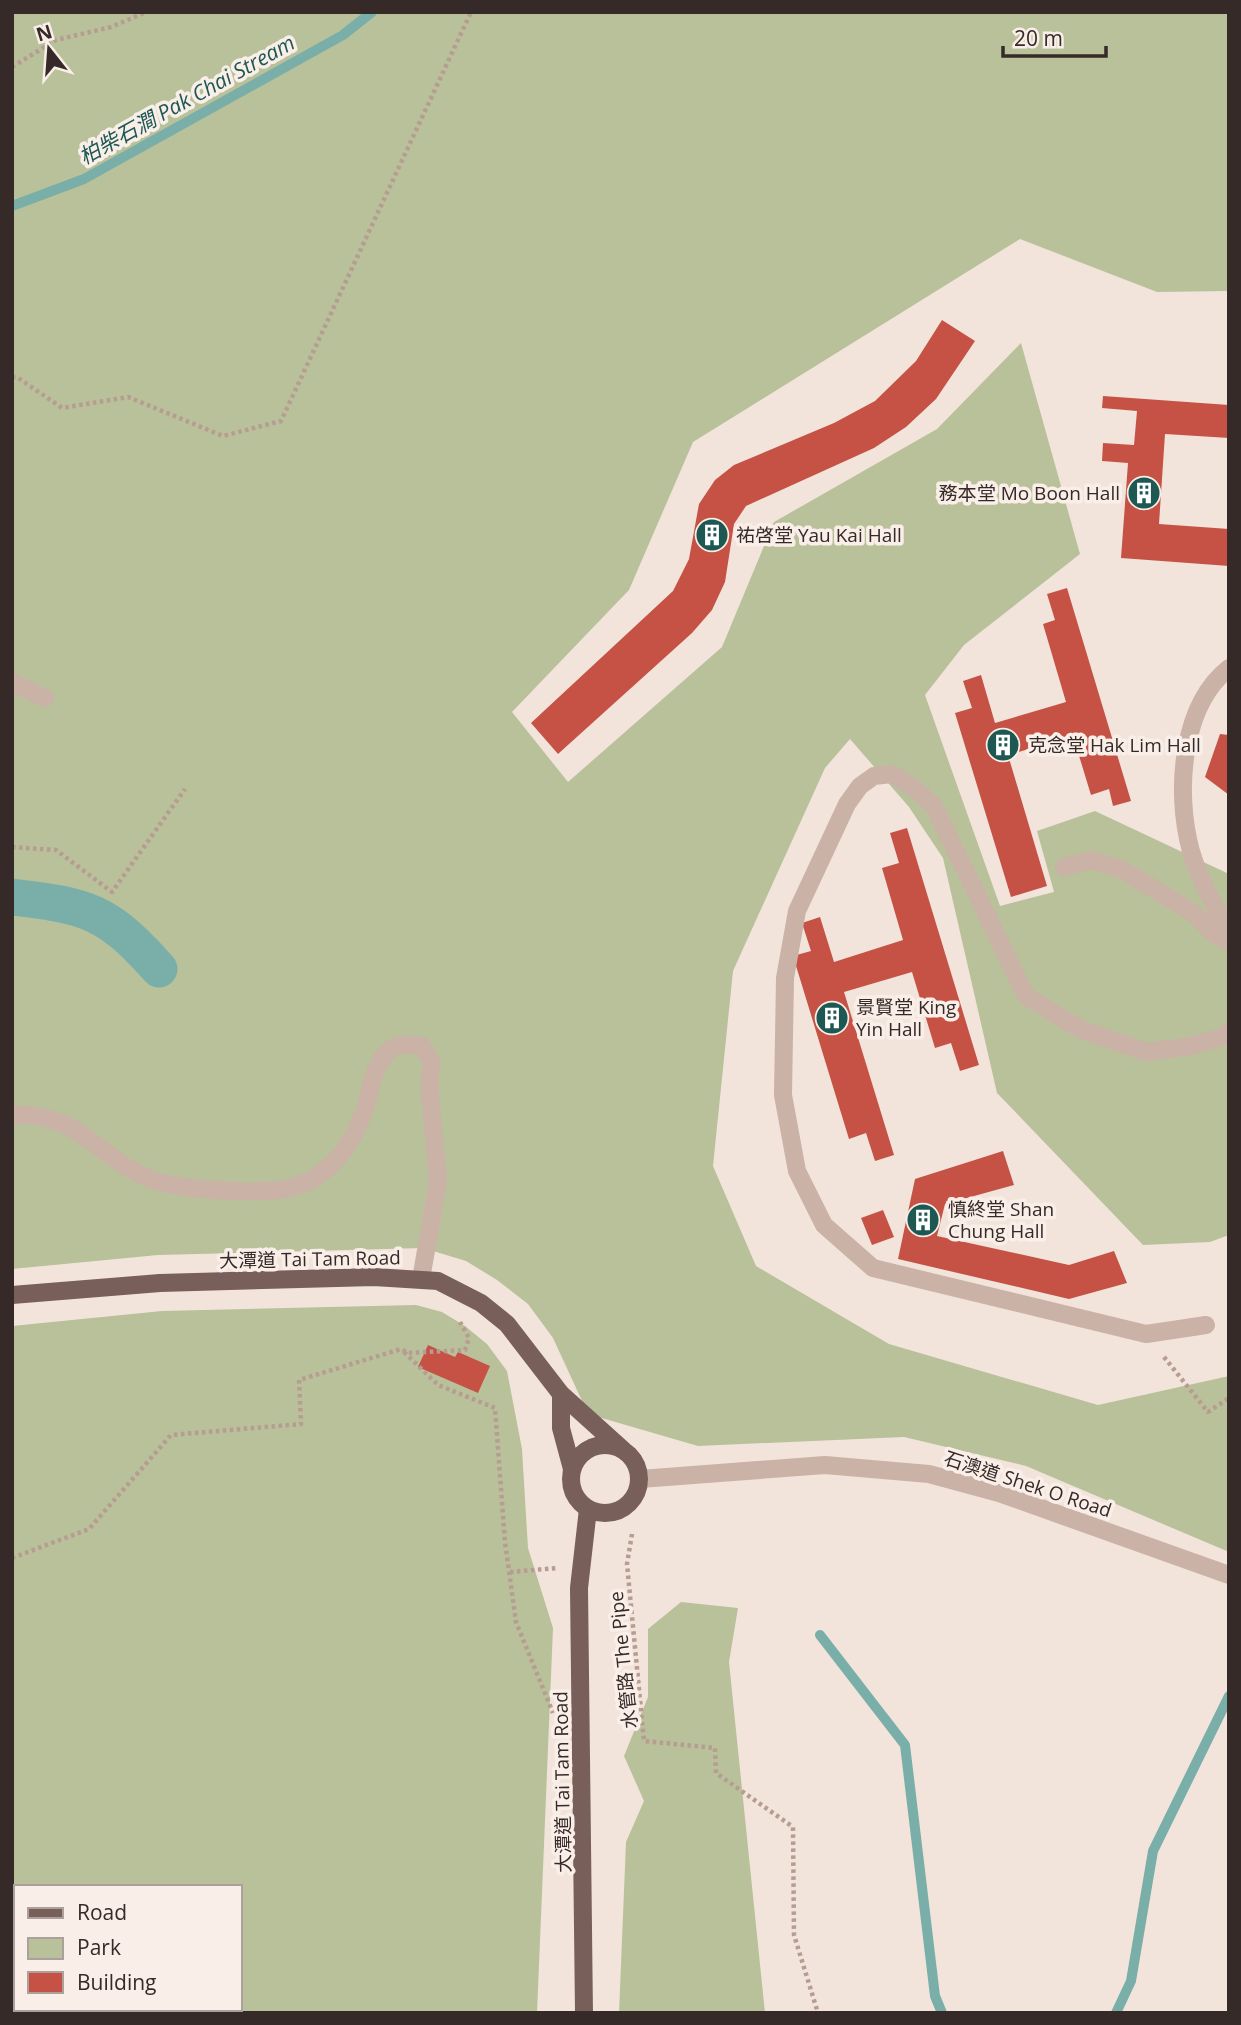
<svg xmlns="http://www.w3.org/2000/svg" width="1241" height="2025" font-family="'Open Sans','Noto Sans TC',sans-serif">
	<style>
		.green { fill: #b9c19b; fill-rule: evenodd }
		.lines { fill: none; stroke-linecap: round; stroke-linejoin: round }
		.stream { stroke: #7aafa9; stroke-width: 10 }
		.canal { stroke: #7aafa9; stroke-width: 37 }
		.building { fill: #c55245 }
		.path { stroke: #b69c91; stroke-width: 4.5; stroke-dasharray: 3.5 3.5; stroke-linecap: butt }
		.minor { stroke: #cab2a7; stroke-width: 18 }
		.major { stroke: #785f59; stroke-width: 18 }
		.labels { text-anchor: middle; stroke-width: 7; stroke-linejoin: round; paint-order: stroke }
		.poi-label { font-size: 19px; fill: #362a28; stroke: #f9efe8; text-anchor: start }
		.street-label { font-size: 19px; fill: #362a28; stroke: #f9efe8 }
		.water-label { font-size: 21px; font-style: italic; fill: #1d5853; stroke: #f9efe8 }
	</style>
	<rect width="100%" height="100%" fill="#f2e4db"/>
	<g class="green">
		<path d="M12 12H1229V291L1157 292 1020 239 693 442 629 590 512 712 568 782 722 647 774 522 937 429 1021 343 1080 554 964 645 925 695 1000 906 1054 892 1037 831 1095 811 1229 874V1235L1210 1242 1143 1245 997 1093 943 858 909 807 850 739 825 768 733 971 713 1166 756 1266 889 1344 1098 1405 1229 1376V1552L1026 1466 904 1437 698 1446 588 1414 553 1338 528 1304 497 1280 466 1261 423 1248 158 1255 12 1269Z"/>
		<path d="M416 1305 442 1312 465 1326 487 1344 507 1371 522 1449 528 1548 553 1628 537 2013H12V1326L162 1311ZM16 1887H240V2009H16Z"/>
		<path d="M681 1602 738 1608 729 1662 765 2013H619L626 1842 644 1801 624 1756 648 1697V1629Z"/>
	</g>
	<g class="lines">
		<g class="stream">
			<path d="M12 206 84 179 343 35 372 12"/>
			<path d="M820 1635 905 1745 935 1996 942 2013"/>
			<path d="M1116 2013 1131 1981 1153 1851 1229 1696"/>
		</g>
		<path class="canal" d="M12 897C89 906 107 911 159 969"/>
	</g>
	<g class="building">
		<path d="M942 320 975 341 936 399 906 427 874 448 746 506 734 524 725 582 712 610 692 633 558 754 531 723 673 591 689 559 699 504 715 480 734 465 834 423 875 401 916 361Z"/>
		<path d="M1103 396 1229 405V438L1165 434 1159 524 1229 529V566L1121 558 1128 463 1102 461 1103 443 1134 445 1137 411 1102 408Z"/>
		<path d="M1067 588 1131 801 1113 806 1109 789 1091 795 1073 736 1008 755 1047 886 1011 897 955 713 972 708 963 681 981 675 995 723 1066 702 1043 624 1055 620 1047 594Z"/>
		<path d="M1220 734 1229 735V795L1205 777Z"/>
		<path d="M907 828 979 1065 960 1071 951 1043 935 1048 912 972 844 992 894 1155 875 1161 866 1133 849 1139 793 956 811 951 802 923 820 917 834 962 903 940 882 868 899 863 890 833Z"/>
		<path d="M1003 1151 1014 1185 945 1204 937 1236 1069 1265 1114 1251 1127 1283 1069 1299 898 1259 915 1179Z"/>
		<path d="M883 1210 894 1237 872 1245 861 1218Z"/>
		<path d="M428 1345 455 1357 458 1352 490 1366 478 1393 418 1367Z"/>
	</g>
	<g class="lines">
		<g class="path">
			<path d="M12 67 56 40 111 27 146 12"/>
			<path d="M12 377H17L62 408 128 397 223 436 281 421 471 12"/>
			<path d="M12 847 56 850 112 892 185 789"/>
			<path d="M404 1352 438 1385 495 1408 505 1542 516 1622 553 1713"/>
			<path d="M1164 1357 1208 1412 1229 1398"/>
			<path d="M632 1534 627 1564 644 1741 715 1748 716 1773 793 1827 794 1935 818 2013"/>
			<path d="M12 1558 89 1529 171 1435 301 1424 299 1380 401 1349 408 1353 465 1350 469 1338 460 1322"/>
			<path d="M510 1572 557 1568"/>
		</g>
		<g class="minor">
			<path d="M1229 668C1182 705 1177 785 1188 839 1195 873 1213 903 1229 933"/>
			<path d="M12 682 45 698"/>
			<path d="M1064 867 1092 860 1123 870 1195 914 1214 934 1229 942"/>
			<path d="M12 1115C80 1111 97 1159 153 1180 182 1190 261 1195 290 1188 327 1179 353 1145 364 1111 372 1089 372 1064 391 1049 400 1042 412 1045 422 1046L432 1063 429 1083 438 1182 421 1279"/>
			<path d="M1206 1325 1146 1334 873 1268 824 1225 797 1171 783 1095 785 978 797 911 847 804 860 786 874 776 892 774 914 788 934 806 1026 996 1080 1029 1146 1052 1192 1046 1224 1036 1229 1031"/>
			<path d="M640 1479 825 1465 929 1474 999 1493 1229 1575"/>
		</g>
		<g class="major">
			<path d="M12 1295 160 1283 374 1277 438 1281 481 1303 507 1324 561 1394 622 1449"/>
			<path d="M561 1394V1428L572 1469"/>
			<circle cx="605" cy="1479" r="34"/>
			<path d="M584 2013 579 1588 588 1509"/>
		</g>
	</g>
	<defs>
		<symbol id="building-disc" viewBox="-11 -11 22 22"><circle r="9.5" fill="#1d5853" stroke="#f9efe8"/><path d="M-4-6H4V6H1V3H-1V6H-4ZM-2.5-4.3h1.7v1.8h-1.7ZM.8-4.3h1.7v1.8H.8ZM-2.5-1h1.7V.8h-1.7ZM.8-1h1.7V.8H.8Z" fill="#fff"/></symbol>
	</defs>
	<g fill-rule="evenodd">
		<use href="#building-disc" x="1125" y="474" width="38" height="38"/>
		<use href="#building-disc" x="693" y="516" width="38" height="38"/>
		<use href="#building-disc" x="984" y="726" width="38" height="38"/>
		<use href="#building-disc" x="813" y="999" width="38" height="38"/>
		<use href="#building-disc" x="904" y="1201" width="38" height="38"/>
	</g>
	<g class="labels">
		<g class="poi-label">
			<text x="1120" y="500" text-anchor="end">務本堂 Mo Boon Hall</text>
			<text x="736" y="542">祐啓堂 Yau Kai Hall</text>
			<text x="1028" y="752">克念堂 Hak Lim Hall</text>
			<text x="856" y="1014">景賢堂 King<tspan x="856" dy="22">Yin Hall</tspan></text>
			<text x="948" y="1216">慎終堂 Shan<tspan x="948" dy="22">Chung Hall</tspan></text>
		</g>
		<g class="street-label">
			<text transform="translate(310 1259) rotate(-1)" y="7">大潭道 Tai Tam Road</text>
			<text transform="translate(1028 1484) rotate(18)" y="7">石澳道 Shek O Road</text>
			<text transform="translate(623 1660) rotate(-96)" y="7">水管路 The Pipe</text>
			<text transform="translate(562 1782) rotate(-91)" y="7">大潭道 Tai Tam Road</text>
		</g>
		<g class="water-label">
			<text transform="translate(187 100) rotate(-29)" y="7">柏柴石澗 Pak Chai Stream</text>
		</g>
	</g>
	<rect width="1241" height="2025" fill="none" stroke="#362a28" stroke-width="28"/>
	<rect x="14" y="1885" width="228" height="126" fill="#f9efe8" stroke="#aba09b" stroke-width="2"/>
	<rect x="28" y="1908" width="35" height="10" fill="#785f59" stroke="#aba09b" stroke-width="2"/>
	<text x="77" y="1920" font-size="21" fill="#362a28">Road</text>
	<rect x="28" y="1938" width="35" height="21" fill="#b9c19b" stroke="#aba09b" stroke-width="2"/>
	<text x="77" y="1955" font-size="21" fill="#362a28">Park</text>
	<rect x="28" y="1972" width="35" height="21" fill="#c55245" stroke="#aba09b" stroke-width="2"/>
	<text x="77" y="1990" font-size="21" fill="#362a28">Building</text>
	<g transform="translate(49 49) rotate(343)" stroke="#f9efe8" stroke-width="5" paint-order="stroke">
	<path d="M0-5L12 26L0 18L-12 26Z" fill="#362a28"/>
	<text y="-10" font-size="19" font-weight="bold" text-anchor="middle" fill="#362a28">N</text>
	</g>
	<path d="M1003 46v10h103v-10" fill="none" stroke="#362a28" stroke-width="3.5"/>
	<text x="1014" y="46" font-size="21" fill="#362a28" stroke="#f9efe8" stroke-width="5" paint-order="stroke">20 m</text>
</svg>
